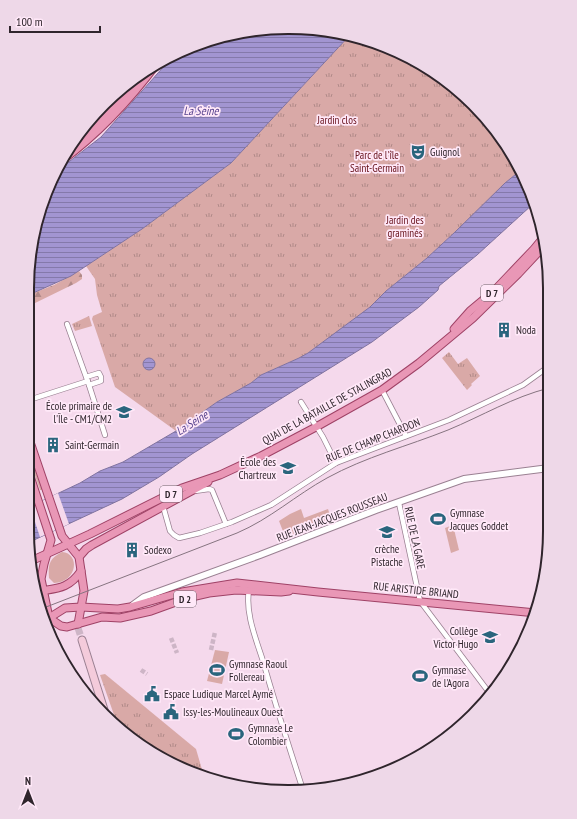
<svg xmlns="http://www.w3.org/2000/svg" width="577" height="819" font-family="'PT Sans Narrow',sans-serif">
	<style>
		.green { fill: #d9a9a7 }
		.forest { fill: url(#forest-firs) }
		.park { fill: url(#park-tufts) }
		.water { fill: url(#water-rules); stroke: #8073a0 }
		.pier { fill: #f5d9ec }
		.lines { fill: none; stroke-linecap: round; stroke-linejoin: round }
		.minor-tunnel { stroke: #cdb5c6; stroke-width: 4.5; stroke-dasharray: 4.5 2; stroke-linecap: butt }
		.secondary-tunnel { stroke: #cdb5c6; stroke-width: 7; stroke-dasharray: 7 3.5; stroke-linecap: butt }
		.minor-casing { stroke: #9a8092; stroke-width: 6 }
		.tertiary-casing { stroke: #9a8092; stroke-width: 8 }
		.secondary-casing { stroke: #9a8092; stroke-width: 9 }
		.primary-casing { stroke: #9f4266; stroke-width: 9 }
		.minor { stroke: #fff; stroke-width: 4.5 }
		.tertiary { stroke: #fff; stroke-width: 6 }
		.secondary { stroke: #f4cbdb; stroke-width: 7 }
		.primary { stroke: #e997b6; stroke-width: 7 }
		.tram { stroke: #867480; stroke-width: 1 }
		.labels { text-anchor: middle; stroke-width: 3.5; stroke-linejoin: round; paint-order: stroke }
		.shield { fill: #ffe8f8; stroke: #6d6069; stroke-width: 1 }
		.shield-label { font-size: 10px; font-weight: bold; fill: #2f252c }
		.park-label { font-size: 11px; fill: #650f18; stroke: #ffe8f8 }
		.poi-label { font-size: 11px; fill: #2f252c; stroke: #ffe8f8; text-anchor: start }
		.street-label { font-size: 11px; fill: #2f252c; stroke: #ffe8f8 }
		.water-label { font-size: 12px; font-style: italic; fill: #5a458f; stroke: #ffe8f8 }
		.rim { fill: none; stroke: #2f252c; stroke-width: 2 }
	</style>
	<defs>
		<pattern id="forest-firs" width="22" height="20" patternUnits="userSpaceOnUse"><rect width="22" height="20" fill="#d9a9a7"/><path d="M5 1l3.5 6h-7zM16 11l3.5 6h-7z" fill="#b08988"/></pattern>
		<pattern id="park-tufts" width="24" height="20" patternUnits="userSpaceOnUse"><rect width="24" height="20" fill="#d9a9a7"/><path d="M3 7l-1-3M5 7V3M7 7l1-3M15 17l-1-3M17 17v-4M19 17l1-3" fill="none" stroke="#b08988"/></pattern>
		<pattern id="water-rules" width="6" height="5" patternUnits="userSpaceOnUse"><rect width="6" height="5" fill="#a295d1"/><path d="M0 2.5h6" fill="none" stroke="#8479aa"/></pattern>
	</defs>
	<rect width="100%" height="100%" fill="#f5d9ec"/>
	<g class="green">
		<path d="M28 449 42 490H40L28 456Z"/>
		<path d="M301 509 304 518 328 509 332 522 286 539 279 521 290 514Z"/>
		<path d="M453 525 459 550 451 553 445 528Z"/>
		<path d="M62 552C80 553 78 582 54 583L49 578C48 564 49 559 62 552Z"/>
		<path d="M215 650 229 652 222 684 207 681Z"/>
	</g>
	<path class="forest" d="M79 271 82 275V279L76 283 31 305V294L54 285Z"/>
	<g class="park">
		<path d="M350 35 356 36 404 54 448 81 485 116 521 170 505 183 498 192 427 258 386 291 370 307 345 327 308 353 299 358 261 375 251 383 217 402 176 431 115 387 92 319 93 316 102 312 97 295 95 279 86 266 142 229 231 163Z"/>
		<path d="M89 316 92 326 75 331 72 324Z"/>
		<path d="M449 352 458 364 467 358 480 376 471 384 472 385 467 390 442 358Z"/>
		<path d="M105 674 196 749 203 773 198 775 188 772 119 729 100 675Z"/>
	</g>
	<g class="water">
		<path d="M305 28 350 35 231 163 142 229 71 276 31 294 32 237 57 171 101 137 174 55 204 41 254 29Z"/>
		<path d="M521 170 533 204 477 255 439 286 438 290 419 307 372 342 192 454 159 477 122 499 34 540 33 544 29 545 27 530V508L80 483 100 471 123 462 176 431 217 402 251 383 261 375 299 358 308 353 370 307 386 291 427 258 455 232 505 183Z"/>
		<circle cx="149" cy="364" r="6"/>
	</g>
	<path class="pier" d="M58 493 69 524 40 537 30 507Z"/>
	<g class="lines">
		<g class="minor-tunnel">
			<path d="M171 638 177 653"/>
			<path d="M211 650 215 632"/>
			<path d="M141 670 147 674"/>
		</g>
		<path class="secondary-tunnel" d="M78 628 82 640"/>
		<defs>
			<g id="minor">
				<path d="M67 324 89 385 101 381V377L99 373 86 377"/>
				<path d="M89 385 105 435"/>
				<path d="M382 390 406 436"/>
				<path d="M29 400 88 381"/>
				<path d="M301 402 323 437 336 463"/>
				<path d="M195 491 209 489 212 490 226 524"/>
				<path d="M399 503 420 601 491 695"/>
				<path d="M163 506 170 531 174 535 179 538 200 533 232 522 271 505 336 463 449 420 523 385 548 367"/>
				<path d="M249 590C245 613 256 639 263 661 275 704 289 747 303 790"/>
			</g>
			<path id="tertiary" d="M133 605 144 597 180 584 260 555 376 510 464 479 549 468"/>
			<g id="secondary">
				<path d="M48 625 49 618"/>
				<path d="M82 640 106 716"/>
			</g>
			<g id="primary">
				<path d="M100 111 128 84"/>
				<path d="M77 140 101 120 134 86"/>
				<path d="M60 162C98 134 130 100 158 62"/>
				<path d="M454 329 470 311 494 291 534 249 543 238"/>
				<path d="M29 433 30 442 62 536 79 557 84 591 78 624"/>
				<path d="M28 470 51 540 44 564 41 579 49 618 61 626 67 627 102 617 120 618 151 611 187 598 209 593 236 590 281 592 289 591"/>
				<path d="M79 557 86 549 92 545 208 482"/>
				<path d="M31 561 90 534 182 488 220 475 261 456 316 427 382 390 419 363 473 318 518 274 545 245"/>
				<path d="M35 592C56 588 68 590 81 571"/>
				<path d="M49 618 65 608 81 607 118 609 130 607 182 592 237 583 318 592 536 613"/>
			</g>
		</defs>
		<use href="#minor" class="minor-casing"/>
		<use href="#tertiary" class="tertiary-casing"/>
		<use href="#secondary" class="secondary-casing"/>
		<use href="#primary" class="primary-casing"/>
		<use href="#minor" class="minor"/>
		<use href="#tertiary" class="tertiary"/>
		<use href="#secondary" class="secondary"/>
		<use href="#primary" class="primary"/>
		<path class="tram" d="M41 609 237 533C270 519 296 495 327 478 365 457 408 446 448 430 482 416 513 397 549 388"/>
	</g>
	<defs>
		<symbol id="theatre-bare" viewBox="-9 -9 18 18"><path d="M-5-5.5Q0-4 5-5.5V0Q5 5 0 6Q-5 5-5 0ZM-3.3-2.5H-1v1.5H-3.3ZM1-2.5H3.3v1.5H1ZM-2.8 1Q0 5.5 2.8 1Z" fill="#2a657d" stroke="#ffe8f8" stroke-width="2.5" paint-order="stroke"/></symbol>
		<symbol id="building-bare" viewBox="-9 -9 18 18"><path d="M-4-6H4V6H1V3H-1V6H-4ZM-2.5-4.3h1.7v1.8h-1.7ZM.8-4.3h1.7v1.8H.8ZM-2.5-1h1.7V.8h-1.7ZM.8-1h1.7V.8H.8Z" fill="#2a657d" stroke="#ffe8f8" stroke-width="2.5" paint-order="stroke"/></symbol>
		<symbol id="school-bare" viewBox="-9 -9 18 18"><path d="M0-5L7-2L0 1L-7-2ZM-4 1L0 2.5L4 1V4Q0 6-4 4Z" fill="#2a657d" stroke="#ffe8f8" stroke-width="2.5" paint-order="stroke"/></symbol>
		<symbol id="stadium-bare" viewBox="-9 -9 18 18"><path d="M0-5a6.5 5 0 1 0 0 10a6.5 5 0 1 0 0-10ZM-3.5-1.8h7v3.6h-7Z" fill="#2a657d" stroke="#ffe8f8" stroke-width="2.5" paint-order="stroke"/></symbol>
		<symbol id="civic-bare" viewBox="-9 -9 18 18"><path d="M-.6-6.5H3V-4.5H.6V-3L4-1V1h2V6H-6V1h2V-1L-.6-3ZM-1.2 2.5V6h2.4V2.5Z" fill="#2a657d" stroke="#ffe8f8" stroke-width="2.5" paint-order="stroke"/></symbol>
	</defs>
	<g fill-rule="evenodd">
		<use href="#theatre-bare" x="407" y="141" width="22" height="22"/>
		<use href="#building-bare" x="493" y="319" width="22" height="22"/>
		<use href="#school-bare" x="113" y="401" width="22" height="22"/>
		<use href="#building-bare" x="42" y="434" width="22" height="22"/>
		<use href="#school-bare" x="277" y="457" width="22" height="22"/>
		<use href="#stadium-bare" x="427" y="508" width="22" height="22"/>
		<use href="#school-bare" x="376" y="521" width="22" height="22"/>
		<use href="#building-bare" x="121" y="539" width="22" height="22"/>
		<use href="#school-bare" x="479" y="626" width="22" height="22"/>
		<use href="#stadium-bare" x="206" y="659" width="22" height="22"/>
		<use href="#stadium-bare" x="409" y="665" width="22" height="22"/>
		<use href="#civic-bare" x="141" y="683" width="22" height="22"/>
		<use href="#civic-bare" x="160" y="701" width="22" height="22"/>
		<use href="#stadium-bare" x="225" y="723" width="22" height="22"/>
	</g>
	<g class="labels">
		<g class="shield">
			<rect x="481" y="285" width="22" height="16" rx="3"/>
			<rect x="160" y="486" width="22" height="16" rx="3"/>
			<rect x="174" y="591" width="22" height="16" rx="3"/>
		</g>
		<g class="shield-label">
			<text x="492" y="297">D 7</text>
			<text x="171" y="498">D 7</text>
			<text x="185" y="603">D 2</text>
		</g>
		<g class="park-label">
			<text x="337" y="124">Jardin clos</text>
			<text x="377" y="159">Parc de l'île<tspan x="377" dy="13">Saint-Germain</tspan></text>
			<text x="405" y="224">Jardin des<tspan x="405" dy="13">graminés</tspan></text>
		</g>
		<g class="poi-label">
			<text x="430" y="156">Guignol</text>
			<text x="516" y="334">Noda</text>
			<text x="112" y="410" text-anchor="end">École primaire de<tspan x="112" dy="13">l'Île - CM1/CM2</tspan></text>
			<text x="65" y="449">Saint-Germain</text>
			<text x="276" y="466" text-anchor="end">École des<tspan x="276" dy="13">Chartreux</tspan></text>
			<text x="450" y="517">Gymnase<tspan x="450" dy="13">Jacques Goddet</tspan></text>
			<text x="387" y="553" text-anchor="middle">crèche<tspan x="387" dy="13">Pistache</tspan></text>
			<text x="144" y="554">Sodexo</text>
			<text x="478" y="635" text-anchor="end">Collège<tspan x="478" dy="13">Victor Hugo</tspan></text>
			<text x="229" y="668">Gymnase Raoul<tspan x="229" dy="13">Follereau</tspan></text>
			<text x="432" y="674">Gymnase<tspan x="432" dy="13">de l'Agora</tspan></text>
			<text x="164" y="698">Espace Ludique Marcel Aymé</text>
			<text x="183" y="716">Issy-les-Moulineaux Ouest</text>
			<text x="248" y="732">Gymnase Le<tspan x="248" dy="13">Colombier</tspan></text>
		</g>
		<g class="street-label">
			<text transform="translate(327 406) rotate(-29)" y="4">QUAI DE LA BATAILLE DE STALINGRAD</text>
			<text transform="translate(373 440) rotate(-22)" y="4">RUE DE CHAMP CHARDON</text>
			<text transform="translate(332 517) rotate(-21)" y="4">RUE JEAN-JACQUES ROUSSEAU</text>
			<text transform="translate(415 538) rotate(78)" y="4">RUE DE LA GARE</text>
			<text transform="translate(416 590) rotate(6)" y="4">RUE ARISTIDE BRIAND</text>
		</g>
		<g class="water-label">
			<text x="201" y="115">La Seine</text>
			<text transform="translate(192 423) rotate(-32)" y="4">La Seine</text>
		</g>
	</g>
	<path d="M0 0H577V819H0ZM288 34H289A254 254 0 0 1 543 288V531A254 254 0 0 1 289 785H288A254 254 0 0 1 34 531V288A254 254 0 0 1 288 34Z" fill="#eed8e8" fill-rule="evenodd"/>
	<path class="rim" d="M288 34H289A254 254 0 0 1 543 288V531A254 254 0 0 1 289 785H288A254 254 0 0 1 34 531V288A254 254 0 0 1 288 34Z"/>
	<g transform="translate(28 791)" stroke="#ffe8f8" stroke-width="3" paint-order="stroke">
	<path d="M0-3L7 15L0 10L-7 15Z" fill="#2f252c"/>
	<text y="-6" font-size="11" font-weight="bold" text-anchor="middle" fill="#2f252c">N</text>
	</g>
	<path d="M10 26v6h90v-6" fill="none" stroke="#2f252c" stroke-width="2"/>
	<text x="16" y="26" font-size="12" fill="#2f252c" stroke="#ffe8f8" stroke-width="3" paint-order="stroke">100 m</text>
</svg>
